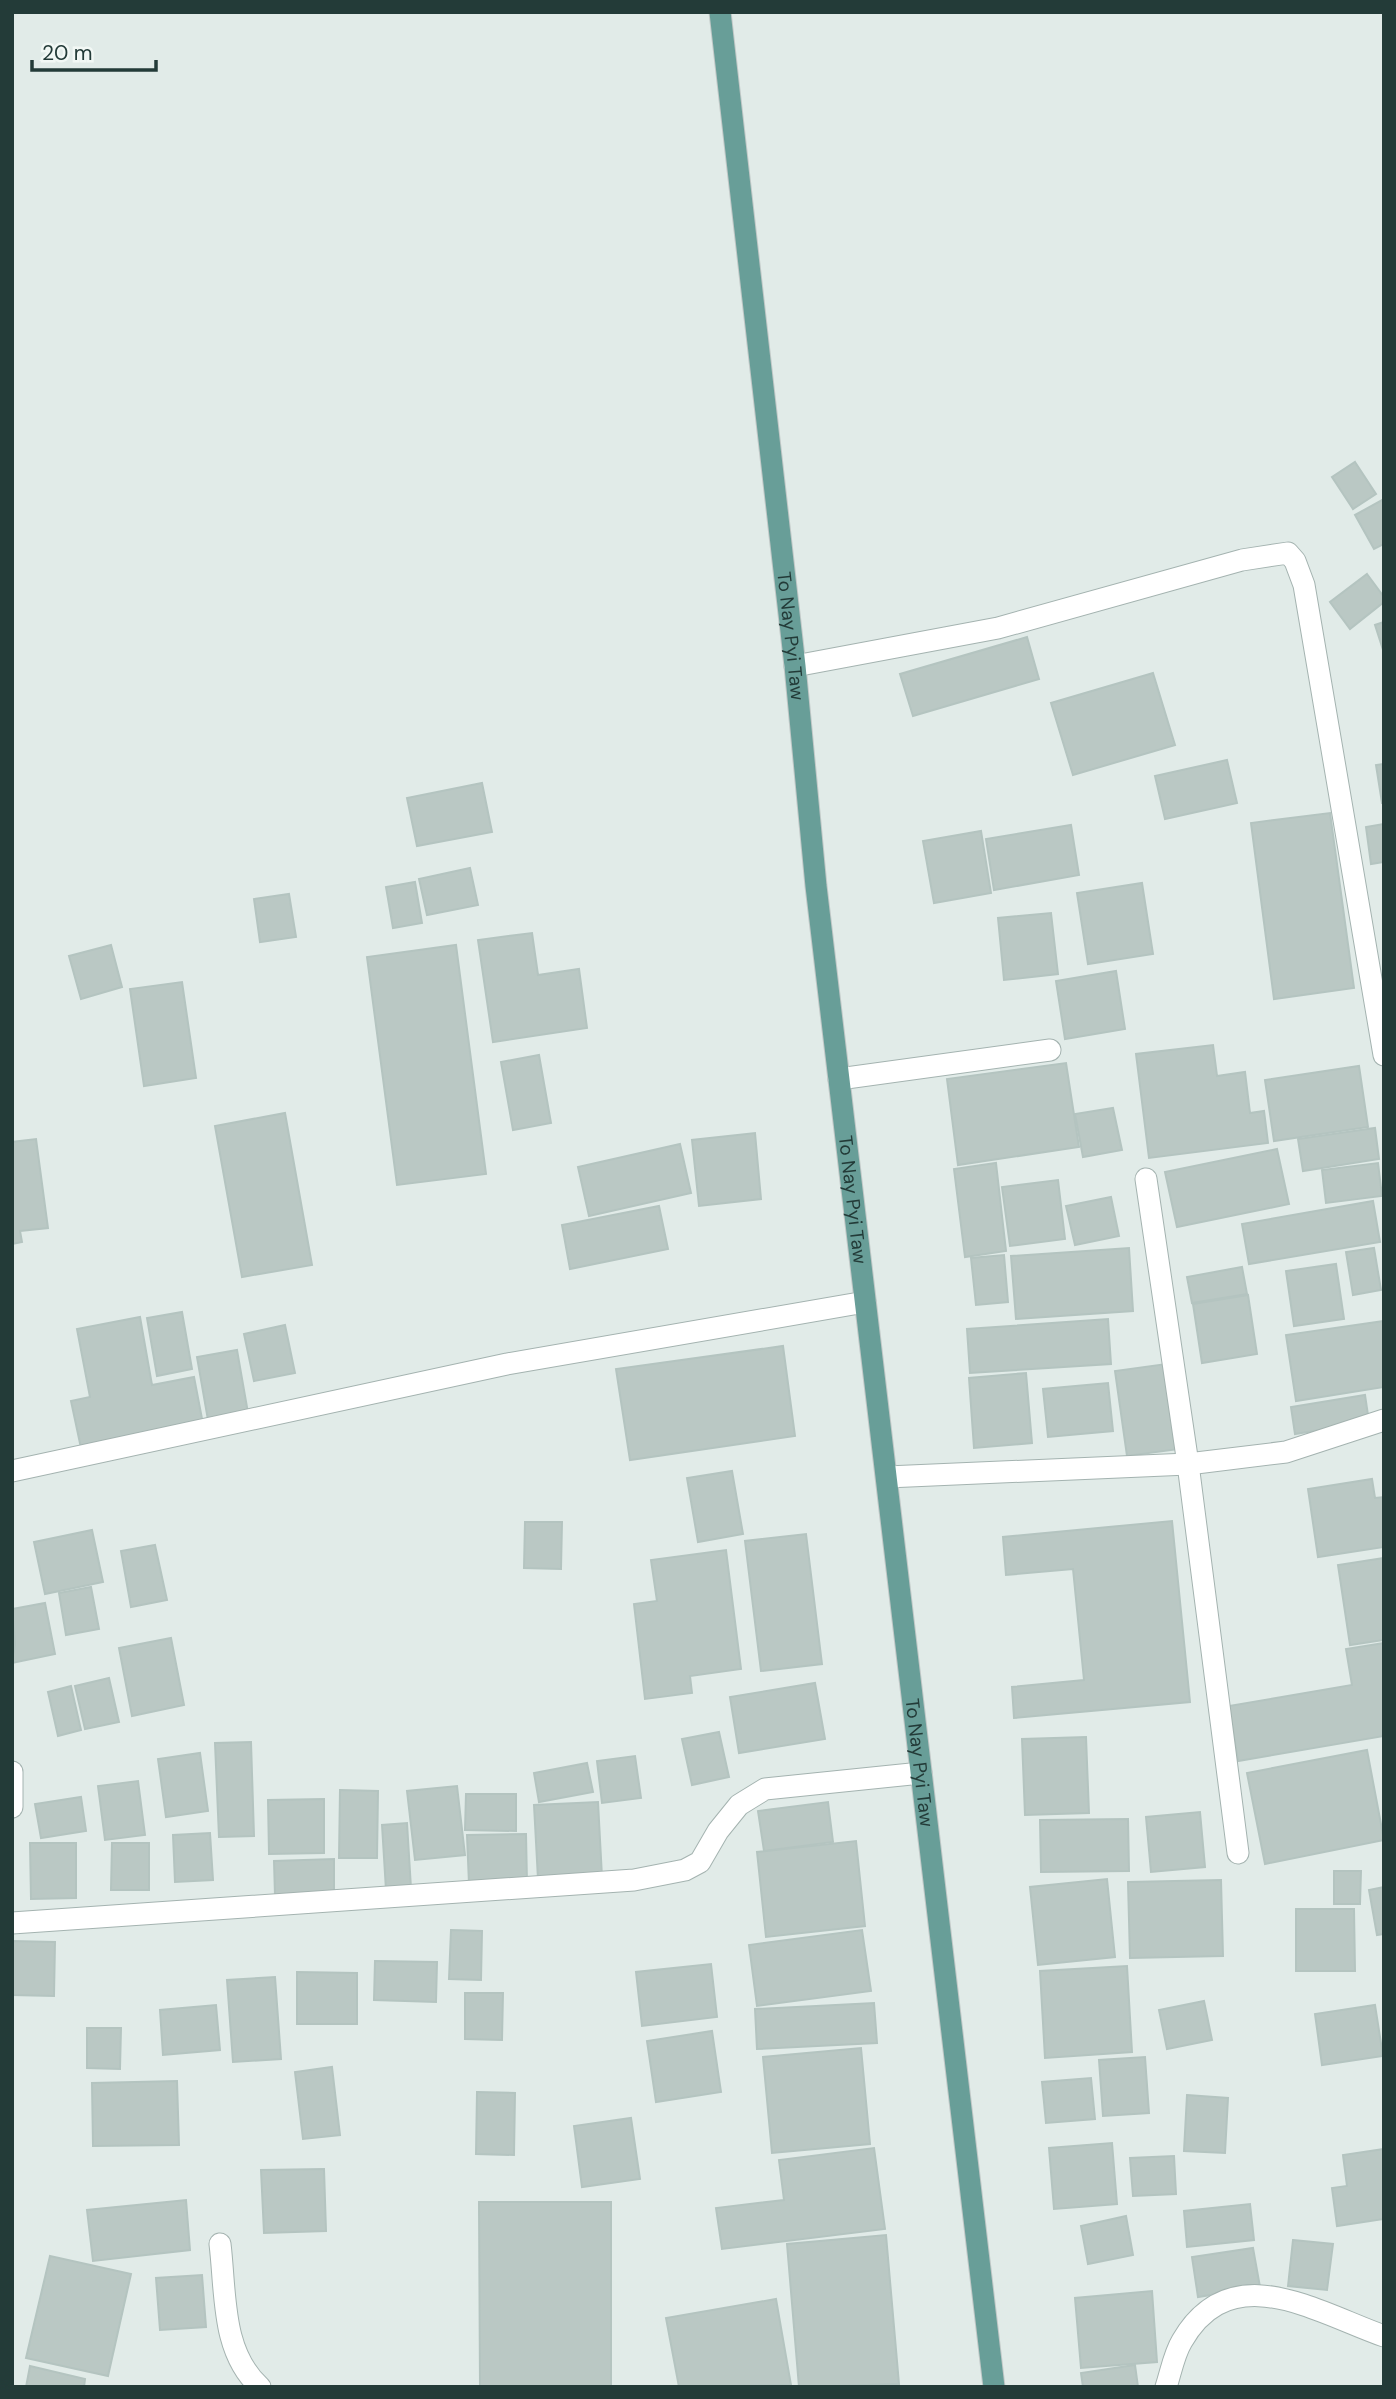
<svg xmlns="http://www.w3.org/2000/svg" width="1396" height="2399" font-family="'DM Sans',sans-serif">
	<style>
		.building { fill: #bac8c4; stroke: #b4c4c0; stroke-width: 2 }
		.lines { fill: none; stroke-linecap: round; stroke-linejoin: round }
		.minor-casing { stroke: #a4b3b0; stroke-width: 23 }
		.major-casing { stroke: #c1c8c7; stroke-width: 23 }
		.minor { stroke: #fff; stroke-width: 21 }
		.major { stroke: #689e98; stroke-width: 21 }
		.labels { text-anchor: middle; stroke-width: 5; stroke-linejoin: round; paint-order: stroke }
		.street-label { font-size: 19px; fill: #233b38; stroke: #f2f8f5 }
	</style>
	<rect width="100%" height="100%" fill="#e1ebe8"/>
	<g class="building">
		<path d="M1355 462 1376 494 1353 509 1332 477Z"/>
		<path d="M1384 499V544L1374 549 1355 515Z"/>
		<path d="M1367 574 1384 597V602L1350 629 1330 602Z"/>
		<path d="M1384 622V653L1375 625Z"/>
		<path d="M1027 637 1039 679 913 716 900 674Z"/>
		<path d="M1153 673 1175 745 1073 775 1051 703Z"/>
		<path d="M1227 760 1237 803 1165 819 1155 776Z"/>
		<path d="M1384 764V803H1382L1376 765Z"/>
		<path d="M482 783 492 832 417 846 407 798Z"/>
		<path d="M1330 813 1354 988 1274 999 1251 823Z"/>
		<path d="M1384 824V862L1371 864 1366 827Z"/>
		<path d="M1071 825 1079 875 994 890 986 839Z"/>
		<path d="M981 831 991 893 934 903 923 841Z"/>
		<path d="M470 868 478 905 427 915 419 879Z"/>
		<path d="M415 882 422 923 393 928 386 887Z"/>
		<path d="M1142 883 1153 954 1088 964 1077 893Z"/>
		<path d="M289 894 296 937 260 942 254 899Z"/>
		<path d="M1051 913 1058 974 1004 980 998 918Z"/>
		<path d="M532 933 538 975 579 969 587 1028 493 1042 478 940Z"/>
		<path d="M111 945 122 987 81 999 69 956Z"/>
		<path d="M456 945 486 1174 397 1185 367 957Z"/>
		<path d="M1116 971 1125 1029 1065 1039 1056 981Z"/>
		<path d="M182 982 196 1078 144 1086 130 989Z"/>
		<path d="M1213 1045 1217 1076 1245 1072 1250 1113 1264 1111 1268 1143 1149 1158 1136 1054Z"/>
		<path d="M539 1055 551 1123 513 1130 501 1062Z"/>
		<path d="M1066 1063 1079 1147 958 1165 947 1079Z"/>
		<path d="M1359 1066 1368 1127 1274 1141 1265 1080Z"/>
		<path d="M1113 1108 1122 1150 1083 1157 1075 1114Z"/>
		<path d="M285 1113 312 1265 242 1277 215 1126Z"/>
		<path d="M1375 1128 1379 1159 1303 1171 1298 1139Z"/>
		<path d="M755 1133 761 1199 699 1206 692 1140Z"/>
		<path d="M36 1139 48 1228 20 1231 22 1242 12 1244V1142Z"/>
		<path d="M680 1144 691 1193 589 1216 578 1167Z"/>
		<path d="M1277 1149 1289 1204 1177 1227 1165 1172Z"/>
		<path d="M996 1163 1006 1251 965 1257 954 1169Z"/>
		<path d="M1378 1163 1382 1196 1326 1203 1322 1170Z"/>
		<path d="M1058 1180 1065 1239 1010 1246 1002 1187Z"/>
		<path d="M1111 1197 1119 1236 1075 1245 1066 1206Z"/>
		<path d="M1373 1201 1380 1242 1249 1264 1242 1224Z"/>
		<path d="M659 1206 668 1249 570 1269 562 1225Z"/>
		<path d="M1129 1248 1133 1311 1016 1319 1011 1256Z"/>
		<path d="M1374 1248 1381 1290 1353 1295 1346 1252Z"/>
		<path d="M1004 1255 1008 1302 976 1305 971 1258Z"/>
		<path d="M1336 1264 1344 1319 1294 1326 1286 1271Z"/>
		<path d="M1242 1267 1247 1294 1192 1303 1187 1277Z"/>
		<path d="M1248 1295 1257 1354 1202 1363 1193 1304Z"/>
		<path d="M182 1312 192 1369 157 1376 147 1318Z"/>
		<path d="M140 1317 152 1385 194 1377 203 1424 81 1448 71 1401 90 1397 77 1329Z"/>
		<path d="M1108 1319 1111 1364 970 1373 967 1329Z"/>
		<path d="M1384 1321V1387L1296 1401 1286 1335Z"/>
		<path d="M285 1325 295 1373 254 1381 244 1334Z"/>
		<path d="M783 1346 795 1436 630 1460 616 1369Z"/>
		<path d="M237 1350 248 1413 208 1420 197 1357Z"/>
		<path d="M1166 1364 1179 1449 1127 1456 1115 1371Z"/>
		<path d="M1026 1373 1032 1443 974 1448 969 1378Z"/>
		<path d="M1108 1383 1113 1431 1048 1437 1043 1389Z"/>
		<path d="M1365 1395 1369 1422 1295 1434 1291 1407Z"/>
		<path d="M732 1471 743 1534 698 1542 687 1478Z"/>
		<path d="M1372 1479 1375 1498 1384 1497V1547L1318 1557 1308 1489Z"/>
		<path d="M1172 1521 1190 1702 1014 1718 1012 1687 1084 1680 1073 1569 1006 1575 1003 1537Z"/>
		<path d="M525 1522H562L561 1569 524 1568Z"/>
		<path d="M92 1530 103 1582 45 1594 34 1542Z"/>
		<path d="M806 1534 822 1664 761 1671 745 1541Z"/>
		<path d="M155 1545 167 1600 131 1607 121 1551Z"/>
		<path d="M726 1550 741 1669 690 1676 692 1693 645 1699 634 1604 657 1601 651 1560Z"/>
		<path d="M1384 1558V1640L1350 1645 1338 1565Z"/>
		<path d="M91 1587 99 1629 66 1635 59 1593Z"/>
		<path d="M45 1603 55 1654 12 1663 15 1644 12 1609Z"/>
		<path d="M171 1638 184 1705 132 1716 119 1648Z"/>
		<path d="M1384 1643V1736L1238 1761 1229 1706 1352 1685 1346 1649Z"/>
		<path d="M109 1678 119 1722 85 1729 75 1686Z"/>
		<path d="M815 1683 825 1739 739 1753 730 1697Z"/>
		<path d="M71 1686 81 1730 58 1736 48 1692Z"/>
		<path d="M719 1732 729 1777 692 1785 682 1739Z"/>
		<path d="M1086 1737 1089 1813 1025 1815 1022 1739Z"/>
		<path d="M251 1742 254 1836 219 1837 215 1743Z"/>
		<path d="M1367 1750 1384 1840 1265 1864 1247 1773Z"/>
		<path d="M200 1753 208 1811 166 1817 158 1759Z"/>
		<path d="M635 1756 641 1798 602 1803 597 1761Z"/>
		<path d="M587 1763 593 1792 539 1802 534 1773Z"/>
		<path d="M138 1781 145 1835 105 1840 98 1786Z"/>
		<path d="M457 1786 465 1855 415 1860 407 1791Z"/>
		<path d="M340 1790 378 1791 377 1858H339Z"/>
		<path d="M466 1794H516V1831L465 1830Z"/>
		<path d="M81 1797 86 1831 41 1838 35 1804Z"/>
		<path d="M324 1799V1853L269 1854 268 1800Z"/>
		<path d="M598 1802 602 1877 538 1879 534 1805Z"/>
		<path d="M828 1802 833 1842 764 1851 758 1811Z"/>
		<path d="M1200 1812 1205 1867 1151 1872 1146 1817Z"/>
		<path d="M1128 1819 1129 1871 1041 1872 1040 1820Z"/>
		<path d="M407 1823 411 1888 386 1890 382 1825Z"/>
		<path d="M210 1833 213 1880 175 1882 173 1835Z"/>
		<path d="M526 1834 527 1883 469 1884 467 1835Z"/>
		<path d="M856 1841 865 1926 766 1937 757 1852Z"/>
		<path d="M30 1843H76V1898L31 1899Z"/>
		<path d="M112 1843H149V1890H111Z"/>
		<path d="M334 1859V1893L275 1895 274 1861Z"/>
		<path d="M1334 1871H1361L1360 1904H1334Z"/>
		<path d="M1107 1879 1115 1957 1038 1965 1030 1887Z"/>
		<path d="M1221 1880 1223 1956 1130 1958 1128 1882Z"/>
		<path d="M1384 1887V1934L1377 1935 1369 1890Z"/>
		<path d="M1296 1909H1354L1355 1971H1296Z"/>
		<path d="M451 1930 482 1931 481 1980 449 1979Z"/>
		<path d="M862 1930 871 1991 757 2006 749 1945Z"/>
		<path d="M12 1941 55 1942 54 1996 12 1995Z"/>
		<path d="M375 1961 437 1962 436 2002 374 2000Z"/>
		<path d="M711 1964 717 2017 642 2026 636 1972Z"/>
		<path d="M1127 1966 1132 2052 1045 2058 1040 1971Z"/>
		<path d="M297 1972 357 1973V2024H297Z"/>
		<path d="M275 1977 281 2059 233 2062 227 1980Z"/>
		<path d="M465 1993H503L502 2040 465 2039Z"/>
		<path d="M1204 2001 1212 2040 1167 2049 1159 2010Z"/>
		<path d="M874 2003 877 2043 757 2049 755 2009Z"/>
		<path d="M216 2005 220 2050 163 2055 160 2010Z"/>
		<path d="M1375 2005 1383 2056 1322 2065 1315 2014Z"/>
		<path d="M87 2028H121L120 2069 87 2068Z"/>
		<path d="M712 2031 721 2092 656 2102 647 2041Z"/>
		<path d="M861 2048 870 2144 772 2153 763 2057Z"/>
		<path d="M1145 2057 1149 2113 1103 2116 1099 2060Z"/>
		<path d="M332 2067 340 2135 303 2139 295 2072Z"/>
		<path d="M1091 2078 1095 2119 1046 2123 1042 2082Z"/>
		<path d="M177 2081 179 2145 93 2146 92 2083Z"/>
		<path d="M477 2092 515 2093 514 2155 476 2154Z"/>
		<path d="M1187 2095 1228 2098 1225 2153 1184 2151Z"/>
		<path d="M631 2118 640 2179 582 2187 574 2126Z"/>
		<path d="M1112 2143 1117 2204 1054 2209 1049 2148Z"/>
		<path d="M874 2148 885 2229 722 2249 716 2208 784 2200 779 2160Z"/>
		<path d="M1384 2149V2219L1337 2226 1332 2188 1347 2186 1343 2155Z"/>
		<path d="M1174 2156 1176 2194 1133 2196 1130 2158Z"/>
		<path d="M324 2169 326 2231 264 2233 261 2170Z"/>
		<path d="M186 2200 190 2250 93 2261 87 2210Z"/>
		<path d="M479 2202H611V2387H480Z"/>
		<path d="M1250 2204 1254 2240 1187 2247 1184 2211Z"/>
		<path d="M1126 2216 1133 2255 1088 2264 1081 2226Z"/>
		<path d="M886 2235 899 2384 799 2387 787 2244Z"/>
		<path d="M1293 2240 1333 2244 1327 2290 1288 2286Z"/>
		<path d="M1253 2248 1260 2287 1198 2297 1192 2257Z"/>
		<path d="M50 2256 131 2274 108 2376 26 2358Z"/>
		<path d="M202 2275 206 2327 160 2330 156 2278Z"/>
		<path d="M1152 2291 1157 2362 1081 2368 1075 2298Z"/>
		<path d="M776 2299 791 2385 679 2387 666 2318Z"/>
		<path d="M1135 2365 1138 2387H1083L1081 2373Z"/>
		<path d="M30 2366 85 2379 84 2387H26Z"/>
	</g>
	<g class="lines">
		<defs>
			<g id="minor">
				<path d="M795 666 998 628 1242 560 1288 553 1295 561 1304 585 1384 1055"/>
				<path d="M839 1079 1050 1050"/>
				<path d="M1146 1179 1188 1464 1238 1853"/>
				<path d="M12 1471 507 1364 865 1302"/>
				<path d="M887 1477 1188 1464 1286 1452 1384 1420"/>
				<path d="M12 1772V1807"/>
				<path d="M12 1923 634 1880 685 1870 700 1862 718 1831 739 1805 765 1789 921 1773"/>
				<path d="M220 2244C226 2293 221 2352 260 2387"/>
				<path d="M1166 2387C1171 2372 1174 2354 1182 2341 1231 2256 1316 2312 1384 2336"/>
			</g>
			<g id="major">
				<path id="s1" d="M720 12 795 666 816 886 994 2387"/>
			</g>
		</defs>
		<use href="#minor" class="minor-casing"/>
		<use href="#major" class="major-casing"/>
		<use href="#minor" class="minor"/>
		<use href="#major" class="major"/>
	</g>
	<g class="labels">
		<g class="street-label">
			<text dy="7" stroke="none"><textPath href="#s1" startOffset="628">To Nay Pyi Taw</textPath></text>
			<text dy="7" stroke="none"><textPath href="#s1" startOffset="1195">To Nay Pyi Taw</textPath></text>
			<text dy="7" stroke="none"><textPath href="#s1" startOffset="1762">To Nay Pyi Taw</textPath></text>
		</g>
	</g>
	<rect width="1396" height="2399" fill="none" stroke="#233b38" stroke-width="28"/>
	<path d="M32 60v10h124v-10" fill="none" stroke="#233b38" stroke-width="3.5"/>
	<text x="42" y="60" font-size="21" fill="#233b38" stroke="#f2f8f5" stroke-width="5" paint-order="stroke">20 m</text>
</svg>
